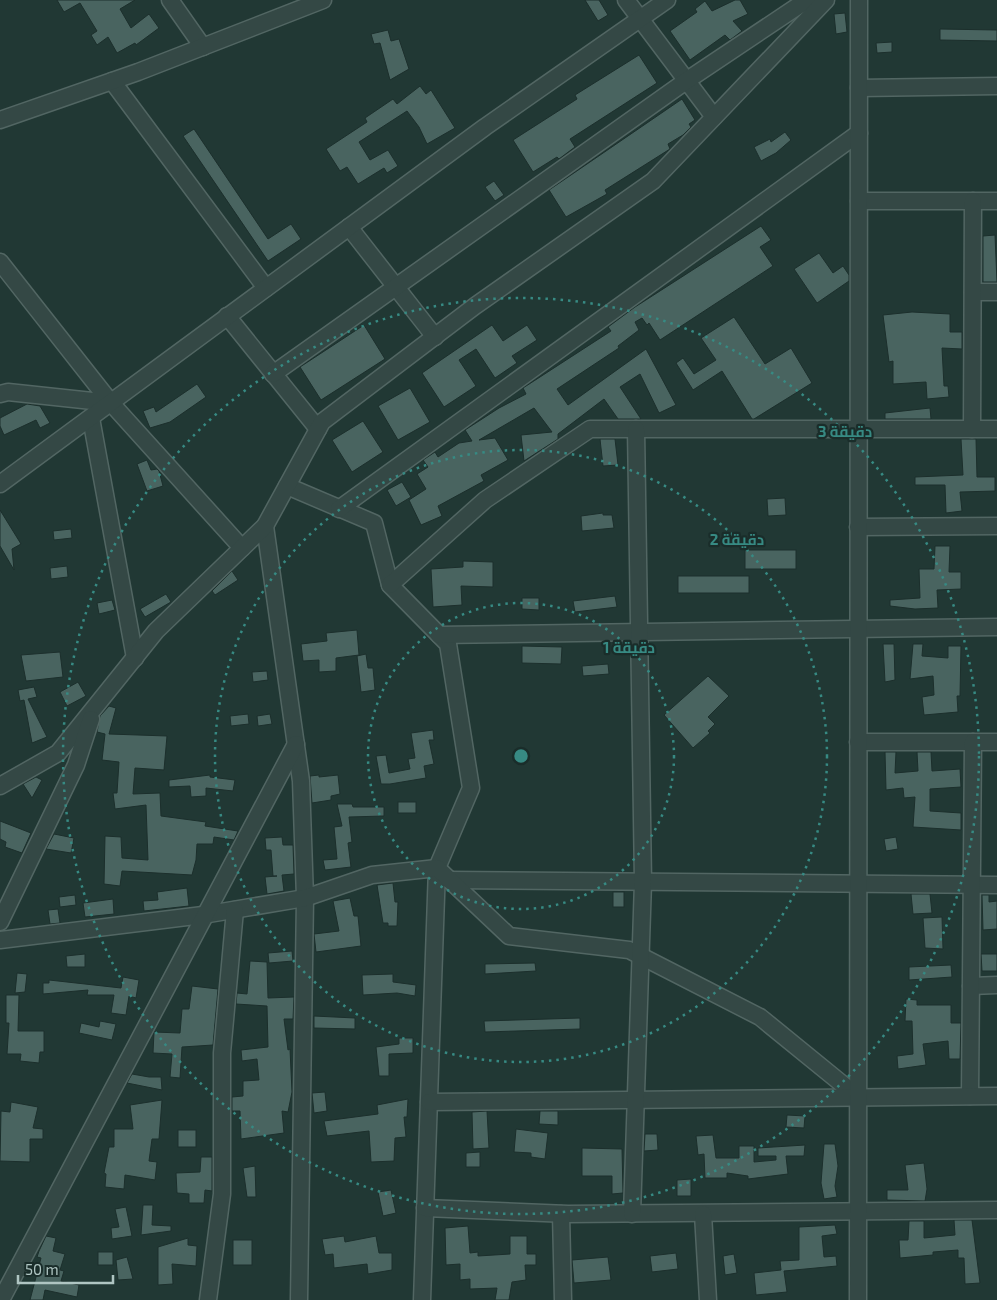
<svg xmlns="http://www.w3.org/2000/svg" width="997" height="1300" font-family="'Exo 2',Cairo,sans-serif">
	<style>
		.building { fill: #496460; stroke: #1c2f2c }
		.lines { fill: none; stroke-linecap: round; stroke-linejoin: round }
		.minor-casing { stroke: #526663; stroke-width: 19 }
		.minor { stroke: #344845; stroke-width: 16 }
		.ring { fill: none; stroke: #378a83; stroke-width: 2.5; stroke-dasharray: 2.5 5 }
		.centre { fill: #378a83; stroke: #1a2d2a; stroke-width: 2.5 }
		.ring-label { font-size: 15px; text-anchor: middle; font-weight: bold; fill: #378a83; stroke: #1a2d2a; stroke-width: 4.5; stroke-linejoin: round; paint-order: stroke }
	</style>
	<rect width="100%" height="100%" fill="#213834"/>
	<g class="building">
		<path d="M57 0H135L120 9 131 28 149 14 159 28 136 45 135 43 117 53 108 37 97 45 91 35 97 31 80 3 64 12Z"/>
		<path d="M585 0H599L608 15 598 21Z"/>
		<path d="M735 0H740L748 14 733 21 742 31 730 40 725 35 690 60 670 31 697 12 695 9 705 1 712 11Z"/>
		<path d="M845 13 847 32 836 34 834 14Z"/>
		<path d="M940 29 997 30V41L940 40Z"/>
		<path d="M388 30 391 41 399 39 409 69 390 80 380 43 374 44 371 34Z"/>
		<path d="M892 42V52L877 53 876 43Z"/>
		<path d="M639 55 657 83 570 139 575 147 559 159 557 157 533 172 513 140 577 99 575 95Z"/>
		<path d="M420 86 426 94 431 90 455 128 427 144 419 127 407 111 359 142 370 160 388 150 398 166 387 173 384 168 358 184 347 167 340 171 326 149 367 122 365 118 393 99 397 104Z"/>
		<path d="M682 99 695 120 689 124 691 127 683 135 668 144 670 149 605 190 607 194 566 217 549 190Z"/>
		<path d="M194 129 268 239 291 224 301 239 268 261 183 136Z"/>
		<path d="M785 132 791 140 776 153 761 161 754 147 770 139 771 142Z"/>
		<path d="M494 181 504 195 495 201 485 187Z"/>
		<path d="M761 226 771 240 760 247 773 266 660 340 649 323 647 325 642 318 635 322 639 330 618 346 619 348 557 389 568 405 646 349 676 405 659 413 640 374 620 387 641 419H618L604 399 558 434V439L524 461 521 435 552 432 534 408 479 440 495 438 508 460 481 475 484 481 438 506 442 516 421 525 409 500 426 489 417 474 428 467 423 460 435 452 438 457 459 443 472 441 465 430 499 408 526 394 523 388 611 331 608 327 635 307Z"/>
		<path d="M995 235 997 282H983V236Z"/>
		<path d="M819 253 833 273 843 266 849 275V281L817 303 794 269Z"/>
		<path d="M912 312 950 314V332H962V349L942 348 944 386H948L949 397 927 399 926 382 893 384V361L889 362 883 315Z"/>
		<path d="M734 317 765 364 791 348 812 383 754 419H752L722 371 693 390 676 363 683 358 694 374 716 360 701 338Z"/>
		<path d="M364 325 385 359 321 400 300 367Z"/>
		<path d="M492 325 503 341 527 325 537 340 512 356 517 363 495 378 476 349 459 360 476 386 444 407 422 373Z"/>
		<path d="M197 384 206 397 170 422 150 428 143 411 154 407 156 412Z"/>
		<path d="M410 388 430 422 398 440 378 406Z"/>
		<path d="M27 404 40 406 50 423 40 428 36 420 4 435 0 426V418Z"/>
		<path d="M930 408 931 419H885V413Z"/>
		<path d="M363 421 383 452 352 472 332 440Z"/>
		<path d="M600 439H615L618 465 603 466Z"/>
		<path d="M961 439H976L977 477H995V491L960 492 962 511 946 513 945 485H915V477L963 475Z"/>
		<path d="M147 460 151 470 157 469 159 471 163 486 147 491 137 464Z"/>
		<path d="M402 482 411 497 396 506 387 490Z"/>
		<path d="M785 498 786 515 768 516 767 499Z"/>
		<path d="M0 510 21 544 12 549 14 570 0 546Z"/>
		<path d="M603 513V515H612L614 528 582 531 581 516Z"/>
		<path d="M71 529 72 538 54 540 53 531Z"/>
		<path d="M935 546H950L949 572H961V589L937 590 938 608 915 609 890 606V600L920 598 919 569H934Z"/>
		<rect x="745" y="550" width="51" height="19"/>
		<path d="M463 561 493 562V587L461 586 462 605 433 607 431 569 463 567Z"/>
		<path d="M67 566 68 577 51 579 50 568Z"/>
		<path d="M232 571 238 580 215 595 212 591Z"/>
		<rect x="678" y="576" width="71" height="17"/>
		<path d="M166 594 171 602 145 617 140 609Z"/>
		<path d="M615 596 617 607 575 612 573 601Z"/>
		<path d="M522 598H539V610L522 609Z"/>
		<path d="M112 600 115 610 99 614 97 603Z"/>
		<path d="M357 630 359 655 336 658V671L319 672V660L303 661 301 644 327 641 326 633Z"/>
		<path d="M883 644H894L895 680 885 682Z"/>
		<path d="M913 644H923L922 656 948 658V646H961L960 696H957L958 712 924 715 922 697 934 695 933 676 910 679Z"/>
		<path d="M522 646 562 647 561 664 522 663Z"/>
		<path d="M60 652 63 677 26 681 21 655Z"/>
		<path d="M366 654 368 668H373L375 690 361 692 357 656Z"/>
		<path d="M608 664 609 674 583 676 582 666Z"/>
		<path d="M267 671 268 680 253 682 252 672Z"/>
		<path d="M708 676 729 696 708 717 715 724 708 731 710 733 693 748 664 715Z"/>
		<path d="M78 682 86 696 67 706 60 692Z"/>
		<path d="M34 687 37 697 28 699 47 737 32 743 24 700 20 701 18 690Z"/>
		<path d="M109 706 116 708 109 734 167 736 164 770 135 768 133 794 160 793 161 816 206 822 205 826 238 831 234 840 214 837 213 844H197L196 860 192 875 122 871 120 886 104 884 105 836 121 837 122 858 148 860 146 805 115 809 113 793H117L119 762 102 760 105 734 97 732 100 716Z"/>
		<path d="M248 714 249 724 231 726 230 716Z"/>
		<path d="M270 714 272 724 258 726 257 716Z"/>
		<path d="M433 730 434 740H429L434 764 424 766 426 778 390 784H381L376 756 386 755 389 773 410 769 408 759 415 758 411 733Z"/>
		<path d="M885 752H896L895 773 918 771 917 752H931L932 771 960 769 961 787 930 789V811L961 813V830L913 827 915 797 904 798 903 788 886 790Z"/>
		<path d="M210 775V777L235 780 233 791 206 788V796L191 797 190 786 169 787V780Z"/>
		<path d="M319 775V777L338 775 340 794 331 796V800L312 803 310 776Z"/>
		<path d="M36 777 42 780 32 798 23 784Z"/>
		<rect x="398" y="802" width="18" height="11"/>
		<path d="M337 804H352L353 807H384V816L349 817 352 842 348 843 351 867 325 870 323 860 337 859 334 827 342 826Z"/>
		<path d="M0 821 31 833 22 853 5 847 6 842 0 839Z"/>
		<path d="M54 834 74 838 71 853 46 849Z"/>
		<path d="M282 837 283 845H293L294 874 282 875 284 891 267 894 265 877 277 876H273L271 850H266L265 838Z"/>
		<path d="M896 837 898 849 886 851 884 839Z"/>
		<path d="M393 883 395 902H398L397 926H388V923H383L377 885Z"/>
		<path d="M187 888 189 906 144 911 143 901 158 900 157 892Z"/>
		<rect x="613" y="892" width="11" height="15"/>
		<path d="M911 894H930L932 913 913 914Z"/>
		<path d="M75 895 76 905 60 907 59 897Z"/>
		<path d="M982 895H989V902L997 901V929L983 930Z"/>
		<path d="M350 898 354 916H358L361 946 316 952 314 934 339 931 333 901Z"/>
		<path d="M113 899 114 914 85 917 83 903Z"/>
		<path d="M58 909 60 923 50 924 48 910Z"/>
		<path d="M942 917 943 949 925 948 923 918Z"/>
		<path d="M292 951 293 961 269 963 268 953Z"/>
		<path d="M85 954V967H67L66 956Z"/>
		<path d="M981 954H997V971H982Z"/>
		<path d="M250 961 267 962 268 998 294 997 293 1019H284L288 1050 290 1049 292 1092 288 1112 282 1111 284 1133 241 1139 240 1111H232V1097L243 1096V1081L259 1080 257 1059 242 1061 241 1050 268 1047 267 1006 236 1004 237 993 247 994Z"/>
		<path d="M535 963 536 971 485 974V964Z"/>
		<path d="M951 965 952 977 909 980V967Z"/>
		<path d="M17 973 27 974 25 992 15 993Z"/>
		<path d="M393 974V982L416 985 415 996 397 993 363 995 362 975Z"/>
		<path d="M123 977 139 980 136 998 129 996 126 1015 111 1013 114 995H87L88 990 43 994V983H49V980L121 988Z"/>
		<path d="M192 986 218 989 213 1045 182 1047 180 1078 170 1077 172 1054 153 1053 154 1032 180 1033 182 1009H189Z"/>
		<path d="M6 995H19L18 1031H44V1052H40L39 1063 20 1061 21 1054H7L9 1023H6Z"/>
		<path d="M906 999 917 1000V1005H951V1023H961L960 1059H949L948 1041 923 1044 926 1065 898 1069 897 1056 913 1054 912 1021H905Z"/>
		<path d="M314 1016 355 1018V1029L314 1028Z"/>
		<path d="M580 1018V1029L485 1032 484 1021Z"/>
		<path d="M100 1021 116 1024 112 1040 79 1033 81 1023 99 1027Z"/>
		<path d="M399 1038H413V1053L389 1054V1076H379L376 1047 399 1044Z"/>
		<path d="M132 1074 149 1077H161L162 1090 127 1083Z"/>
		<path d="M325 1092 327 1111 314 1113 312 1093Z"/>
		<path d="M408 1099 407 1117H404L406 1137 395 1138 394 1161 371 1162 369 1131 327 1136 324 1121 378 1114 377 1105Z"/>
		<path d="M162 1100 159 1139H152L149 1161 157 1162 155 1180 125 1175 124 1189 105 1187 106 1174 104 1173 109 1147H114V1129H133L130 1105Z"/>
		<path d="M11 1102 38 1107 33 1128 43 1129V1139H30V1162L0 1161 1 1111 10 1112Z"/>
		<path d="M487 1111 489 1148 473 1149 472 1112Z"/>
		<path d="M540 1111H558V1125L539 1124Z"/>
		<path d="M787 1115 805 1116 804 1128 786 1127Z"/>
		<path d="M516 1129 548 1133 545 1159 531 1157V1153L514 1152Z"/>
		<rect x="178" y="1130" width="18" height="17"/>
		<path d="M645 1134H657L658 1150 644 1151Z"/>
		<path d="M713 1135 716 1158H739V1146H754V1162L776 1160V1156H758V1148L805 1145 804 1156H786L788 1174 748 1179V1176L727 1173V1178H705L704 1154 698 1155 696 1136Z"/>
		<path d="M824 1144H835L838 1166 835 1186 837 1197 824 1199 821 1183Z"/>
		<path d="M582 1148 622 1149 623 1193 612 1194V1176H582Z"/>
		<path d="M480 1152V1167H466V1153Z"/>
		<path d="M201 1157H212V1191L205 1190 204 1203H189V1194L177 1193 176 1173 200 1172Z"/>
		<path d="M924 1163 927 1189 925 1201 887 1200V1190H908L905 1165Z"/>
		<path d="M255 1166 256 1197H247L243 1168Z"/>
		<path d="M691 1179V1196H677V1180Z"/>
		<path d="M391 1190 396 1213 383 1216 378 1192Z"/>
		<path d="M143 1205H153L152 1225 171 1226V1231L141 1235Z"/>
		<path d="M126 1207 132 1236 112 1239 111 1228 119 1227 115 1209Z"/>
		<path d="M954 1220H972L980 1283 965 1284 964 1258H958V1250L933 1252V1255L900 1258 899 1240H908L909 1221H924V1238L955 1235Z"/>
		<path d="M835 1225 837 1234 822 1236 824 1257 836 1256 837 1266 784 1271 787 1292 756 1295 754 1273 781 1270 780 1261 799 1260V1227Z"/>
		<path d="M468 1226 470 1253 478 1252V1256L510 1254V1236H527V1254H536V1265H525L526 1280 512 1282 509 1300H495L497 1288 470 1289V1279L460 1280V1264L446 1265 445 1228Z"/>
		<path d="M46 1236 56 1238 53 1251 65 1254 60 1270 64 1271 61 1281 79 1285 77 1297 45 1290 43 1300H30L41 1258 37 1257 39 1251Z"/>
		<path d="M344 1236 345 1242 376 1236 379 1253H392V1270L368 1274 367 1264 334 1268 333 1254 325 1255 322 1239Z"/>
		<path d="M188 1238V1245L197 1246 196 1266 172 1264 173 1284 158 1285V1247Z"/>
		<rect x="233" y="1240" width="19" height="25"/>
		<rect x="98" y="1252" width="15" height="13"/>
		<path d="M676 1253 678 1269 652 1272 650 1256Z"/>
		<path d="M734 1254 737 1273 725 1275 723 1256Z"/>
		<path d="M127 1257 133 1279 118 1280 116 1260Z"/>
		<path d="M608 1257 611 1280 574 1283 572 1260Z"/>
	</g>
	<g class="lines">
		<defs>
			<g id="minor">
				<path d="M170 0 203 47"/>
				<path d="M626 0 714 117"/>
				<path d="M112 81 266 288"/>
				<path d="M859 88 997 86"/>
				<path d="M0 120 138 72 323 0"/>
				<path d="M859 201H997"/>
				<path d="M349 227 435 337"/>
				<path d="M0 262 111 403 8 392 0 394"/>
				<path d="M973 292H997"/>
				<path d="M227 316 318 429"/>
				<path d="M273 374 686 81 807 0"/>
				<path d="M111 403 242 548"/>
				<path d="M91 418 135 658"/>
				<path d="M972 429 973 201"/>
				<path d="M0 484 485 127 667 0"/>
				<path d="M287 486 374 523 390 585 448 644 471 788 437 868 422 1300"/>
				<path d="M339 509 859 133"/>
				<path d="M265 526 301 781 305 898 299 1300"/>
				<path d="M858 527 997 526"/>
				<path d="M390 585 485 500 590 429H997"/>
				<path d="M439 635 997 627"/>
				<path d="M858 742H997"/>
				<path d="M0 786 58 753 156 631 265 526 322 422 475 306 653 181 826 0"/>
				<path d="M449 880 997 885"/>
				<path d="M0 922 76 765 91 719"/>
				<path d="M0 940 203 915 305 898 372 875 437 868 509 936 629 950 760 1017 857 1096"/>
				<path d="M971 986 997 985"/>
				<path d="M970 1096 973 742"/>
				<path d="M429 1102 997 1096"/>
				<path d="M425 1208 568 1214 997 1210"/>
				<path d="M561 1214 563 1300"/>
				<path d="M632 1214 643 882 636 429"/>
				<path d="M703 1214 708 1300"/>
				<path d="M1 1300 296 744"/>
				<path d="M208 1300 222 1194V1053L235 910"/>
				<path d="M858 1300 859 0"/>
			</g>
		</defs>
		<use href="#minor" class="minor-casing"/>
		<use href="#minor" class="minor"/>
	</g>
	<g class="ring">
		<circle cx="521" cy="756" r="153"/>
		<circle cx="521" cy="756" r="306"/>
		<circle cx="521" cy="756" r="458"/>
	</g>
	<circle cx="521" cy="756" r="8" class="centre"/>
	<g class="ring-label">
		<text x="845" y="437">3 دقيقة</text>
		<text x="737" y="545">2 دقيقة</text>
		<text x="629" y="653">1 دقيقة</text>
	</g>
	<path d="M18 1275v8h95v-8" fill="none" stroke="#afc5c2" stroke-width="2.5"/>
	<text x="25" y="1275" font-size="15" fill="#afc5c2" stroke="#1a2d2a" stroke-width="4" paint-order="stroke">50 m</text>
</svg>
